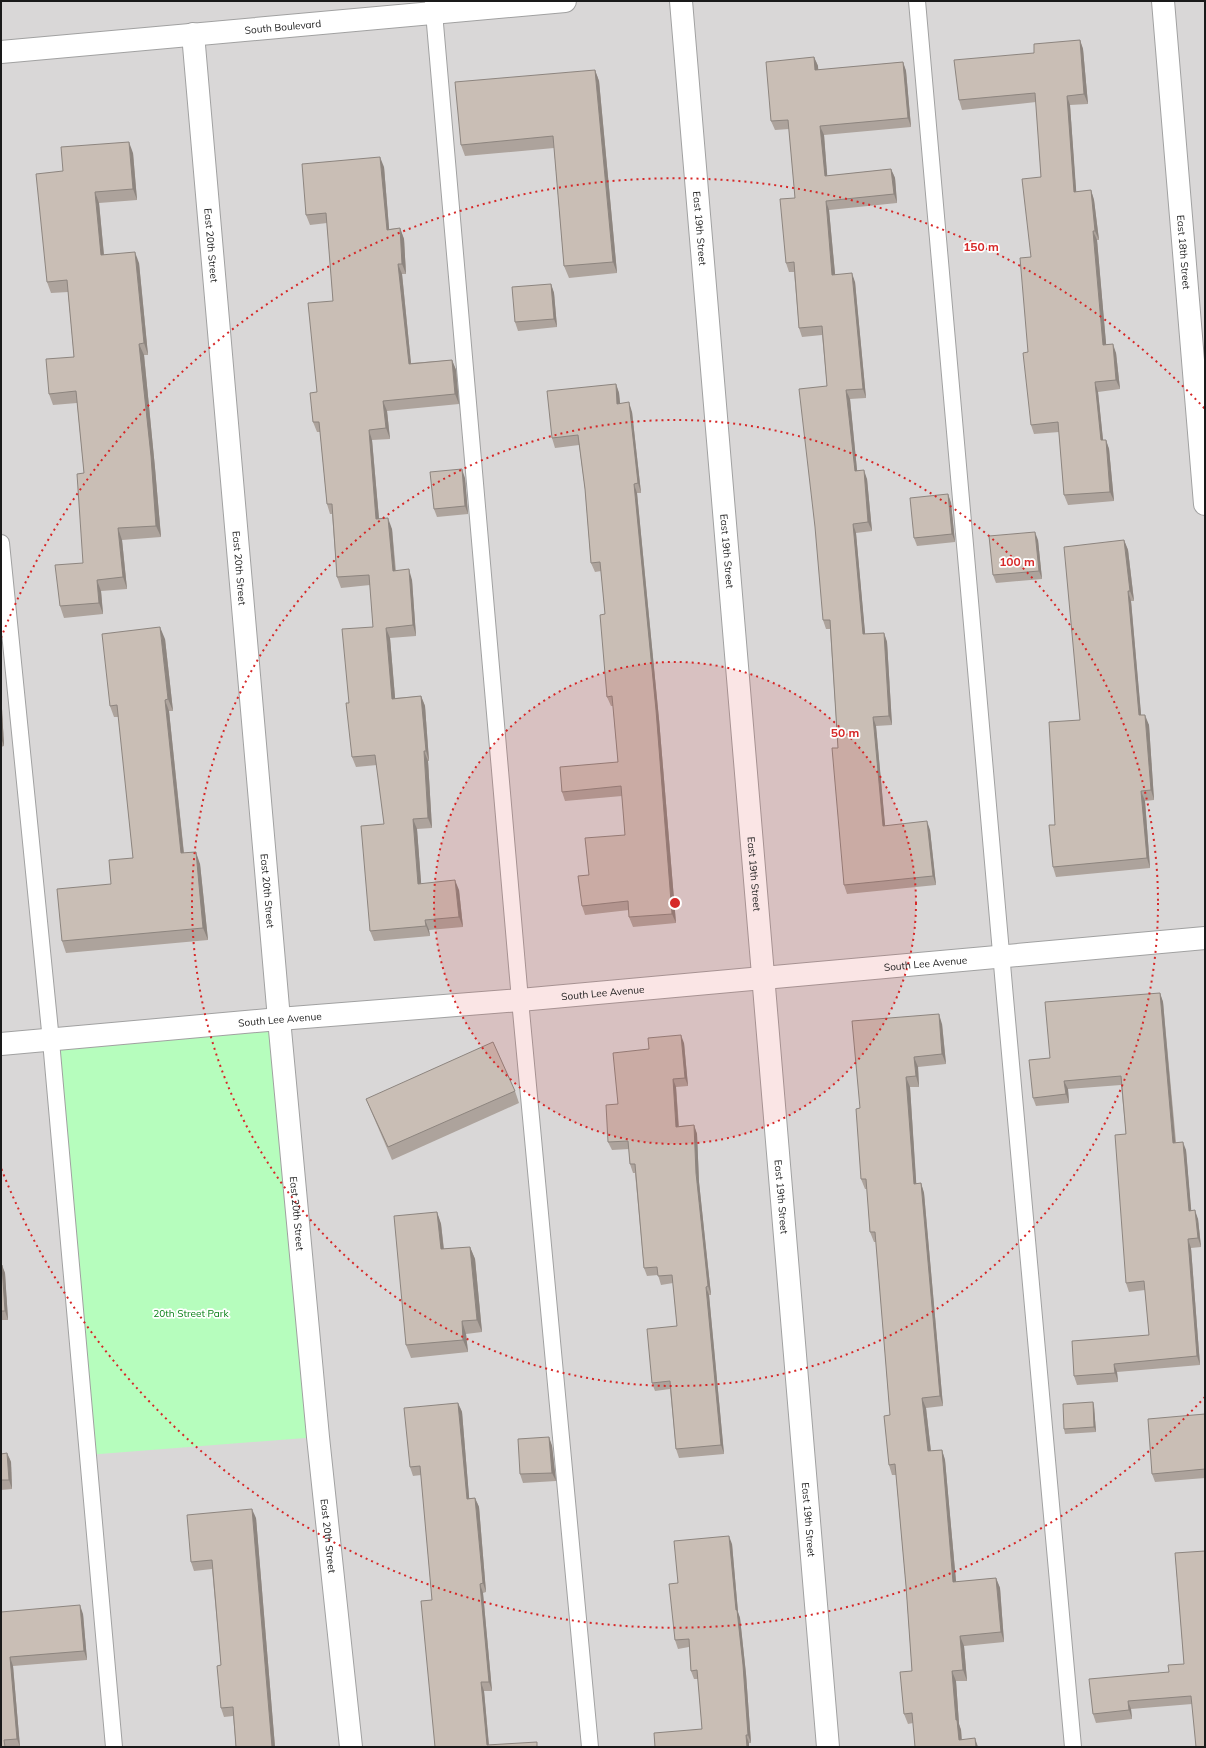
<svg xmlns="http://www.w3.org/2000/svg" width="1206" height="1748" font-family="Mulish,sans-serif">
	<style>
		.residential { fill: #d9d7d7 }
		.park { fill: #b6fdbd }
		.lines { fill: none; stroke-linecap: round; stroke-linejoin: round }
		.service-casing { stroke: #a1a1a1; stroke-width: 18 }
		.minor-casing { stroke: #a1a1a1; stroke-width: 24 }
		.tertiary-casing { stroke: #a1a1a1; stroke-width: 24 }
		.service { stroke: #fff; stroke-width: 16 }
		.minor { stroke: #fff; stroke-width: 22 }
		.tertiary { stroke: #fff; stroke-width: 22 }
		.wall { fill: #ada39c }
		.shaded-wall { fill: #8d857f }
		.building { fill: #c9beb5; stroke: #8d857f }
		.ring { fill: none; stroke: #d62828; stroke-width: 2; stroke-dasharray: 2 4 }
		.labels { text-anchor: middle; stroke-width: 3.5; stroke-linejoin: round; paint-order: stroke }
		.street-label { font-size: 10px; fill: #1a1a1a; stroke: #fff }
		.park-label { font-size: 10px; fill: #037e11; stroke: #fff }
		.centre { fill: #d62828; stroke: #fff; stroke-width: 2 }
		.ring-label { font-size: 12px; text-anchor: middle; font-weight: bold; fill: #d62828; stroke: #fff; stroke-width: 3.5; stroke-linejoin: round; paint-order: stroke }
	</style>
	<rect width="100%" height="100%" fill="#ede9df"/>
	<rect class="residential" x="1" y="1" width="1204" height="1746"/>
	<path class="park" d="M279 1019 318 1437 87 1455 51 1041Z"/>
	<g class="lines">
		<defs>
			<g id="service">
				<path d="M433 1 520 1000 590 1747"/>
				<path d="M917 1 1005 998 1073 1747"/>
				<path d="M1 543 51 1041 114 1747"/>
			</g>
			<g id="minor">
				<path id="s1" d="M681 1 828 1747"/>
				<path id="s2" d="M1163 1 1205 504"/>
				<path id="s3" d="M193 34 279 1019 318 1437 351 1747"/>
				<path id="s4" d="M1 1044 279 1019 520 1000 1205 938"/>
			</g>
			<g id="tertiary">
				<path id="s5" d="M1 52 565 1"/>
			</g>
		</defs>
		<use href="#service" class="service-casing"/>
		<use href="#minor" class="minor-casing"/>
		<use href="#tertiary" class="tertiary-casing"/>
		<use href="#service" class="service"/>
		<use href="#minor" class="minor"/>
		<use href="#tertiary" class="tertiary"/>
	</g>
	<g class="wall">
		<path d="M1080 40 1083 49 1088 104 1070 105 1076 192 1091 190 1094 200 1099 240H1097L1106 344 1116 353 1120 389 1098 392 1103 440H1106L1109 449 1114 501 1068 505 1064 495 1059 432 1034 434 1031 425V257L1041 177 1036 102 962 110 959 100 1034 53Z"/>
		<path d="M814 57 818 66V70L903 62 906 71 911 127 824 135 827 176 891 169 895 178 897 203 829 210 835 274 855 282 866 398 850 399 857 470 867 479 872 531 856 533 865 634 884 633 887 642 892 725 876 726 885 826 930 830 936 885 847 894 844 885 838 748 830 629H826L823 620 827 386 822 335 802 337 799 328 794 272H789L786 263 795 198 789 129 775 130 771 121Z"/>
		<path d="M595 70 599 81 617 273 569 278 564 266 554 148 465 156 461 145Z"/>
		<path d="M133 153 137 200 99 203 104 255 139 263 148 355H144L155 468 161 537 122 540 127 589 101 591 103 614 64 618 60 606 83 563 84 473 77 403 53 405 49 394 74 357 68 292 51 293 47 282 63 171Z"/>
		<path d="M384 167 389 229 400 228 404 239 406 274H402L411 363 452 360 456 370 459 404 387 411 390 439 372 440 379 519 392 529 396 571 412 580 416 636 390 638 395 698 421 696 425 706 429 761H428L432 828 417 829 421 884 459 890 463 927 429 930 430 936 374 941 370 931 384 824 377 765 356 767 352 757 349 703 373 627 370 585 341 588 337 577 332 514H330L327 504 320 432H317L313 422 317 392 333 301 327 223 310 225 306 215Z"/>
		<path d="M551 284 554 293 557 327 518 331 515 322Z"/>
		<path d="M616 384 619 393 620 403 632 412 641 493H637L659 719 676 923 633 927 629 917V910L585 915 582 906 589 875 625 835 622 796 565 801 562 792 618 762 613 706H611L607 697 605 614 601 571 595 572 591 563 585 489 579 445 555 448 552 438Z"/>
		<path d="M465 478 468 514 437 517 434 509Z"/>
		<path d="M948 494 951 503 955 542 917 546 914 538Z"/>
		<path d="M1038 540 1042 579 996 583 993 575Z"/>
		<path d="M1124 540 1128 550 1134 601H1131L1141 715 1149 725 1154 800 1145 801 1150 868 1056 877 1053 867 1055 825Z"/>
		<path d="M165 639 173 711H169L184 853 200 864 208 940 66 953 62 941 111 884 133 858 119 717H114L110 706Z"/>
		<path d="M1 707 2 709 4 746 1 747Z"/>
		<path d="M1160 993 1163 1002 1176 1142 1186 1150 1191 1211 1198 1219 1201 1247 1191 1248 1200 1365 1117 1372 1118 1382 1077 1385 1074 1376 1149 1335 1145 1290 1129 1292 1126 1283V1134L1121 1085 1068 1089 1069 1103 1036 1106 1033 1098 1050 1058Z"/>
		<path d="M942 1024 946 1064 918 1067 919 1087H910L916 1183H921L924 1193 943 1406 926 1408 931 1451 942 1450 945 1460 956 1582 996 1578 1000 1588 1004 1642 964 1646 967 1681H956L959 1724 961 1730 962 1740 978 1747 913 1723 908 1724 904 1714 912 1671 906 1586 896 1475H892L889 1465 890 1415 876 1242H874L870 1232 867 1189H865L861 1179 860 1108Z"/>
		<path d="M684 1043 688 1086 676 1087 679 1126 694 1125 697 1134 699 1182 711 1295H709L724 1454 679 1458 676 1449 670 1389 655 1391 652 1383 677 1326 673 1283 661 1285 658 1275 647 1276 644 1268 635 1173H633L630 1164 629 1149 612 1150 608 1142 618 1104 649 1049Z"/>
		<path d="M515 1091 519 1103 392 1160 371 1111 366 1099Z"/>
		<path d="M437 1212 441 1224 444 1249 470 1247 475 1259 482 1332 466 1334 468 1352 411 1358 406 1345Z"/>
		<path d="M1 1265 5 1273 8 1320H1Z"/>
		<path d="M1093 1402 1094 1406 1096 1432 1065 1434 1064 1429Z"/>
		<path d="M458 1403 462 1412 469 1498H475L479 1507 486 1592 483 1593 492 1691H484L489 1745 539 1747H435L432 1600 421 1475 413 1476 410 1467Z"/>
		<path d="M1205 1414V1478L1155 1482 1152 1474Z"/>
		<path d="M549 1437 552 1446 556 1481 523 1483 520 1474Z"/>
		<path d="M7 1453 11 1462 12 1489 1 1490V1454Z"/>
		<path d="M256 1518 275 1747H236L233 1716 224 1717 221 1708V1665L212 1569 194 1571 191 1562Z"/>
		<path d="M732 1544 738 1612 740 1618 746 1674 751 1743H749V1747H655L702 1729 698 1679H694L691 1671 689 1647 678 1649 675 1640 678 1583Z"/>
		<path d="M1175 1553 1192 1704 1131 1709 1132 1719 1096 1723 1093 1714 1169 1672 1184 1664Z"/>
		<path d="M1 1612 83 1614 87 1660 13 1666 20 1747H1Z"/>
	</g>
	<g class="shaded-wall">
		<path d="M1080 40 1083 49 1088 104 1084 94Z"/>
		<path d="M814 57 818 66 819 79 815 70Z"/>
		<path d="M903 62 906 71 911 127 908 118Z"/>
		<path d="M595 70 599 81 617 273 613 262Z"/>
		<path d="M1067 96 1070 105 1077 202 1074 192Z"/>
		<path d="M820 126 824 135 828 185 825 176Z"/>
		<path d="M129 142 133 153 137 200 133 189Z"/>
		<path d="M380 157 384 167 390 240 387 230Z"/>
		<path d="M891 169 895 178 897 203 894 194Z"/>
		<path d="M1091 190 1094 200 1099 240 1095 231Z"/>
		<path d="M95 192 99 203 105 267 101 255Z"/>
		<path d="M826 201 829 210 836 284 832 275Z"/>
		<path d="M400 228 404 239 406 274 402 264Z"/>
		<path d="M1093 231 1097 240 1107 354 1103 345Z"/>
		<path d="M135 252 139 263 148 355 144 343Z"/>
		<path d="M398 264 402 274 412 374 409 364Z"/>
		<path d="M852 273 855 282 866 398 863 389Z"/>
		<path d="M551 284 554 293 557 327 554 319Z"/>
		<path d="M139 344 144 355 155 468 161 537 156 526Z"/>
		<path d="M1113 344 1116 353 1120 389 1116 380Z"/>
		<path d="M452 360 456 370 459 404 455 394Z"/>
		<path d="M1095 382 1098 392 1104 449 1101 440Z"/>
		<path d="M616 384 619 393 621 413 617 404Z"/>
		<path d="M846 390 850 399 858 480 855 471Z"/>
		<path d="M383 401 387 411 390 439 386 428Z"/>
		<path d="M629 402 632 412 641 493 638 483Z"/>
		<path d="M369 430 372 440 380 530 376 519Z"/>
		<path d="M1106 440 1109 449 1114 501 1110 492Z"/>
		<path d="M462 469 465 478 468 514 465 506Z"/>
		<path d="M864 470 867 479 872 531 868 522Z"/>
		<path d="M634 484 637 493 659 719 676 923 672 914Z"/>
		<path d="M948 494 951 503 955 542 952 534Z"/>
		<path d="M388 518 392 529 396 582 393 571Z"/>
		<path d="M853 524 856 533 866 643 863 634Z"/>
		<path d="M118 528 122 540 127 589 123 577Z"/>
		<path d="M1035 532 1038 540 1042 579 1039 571Z"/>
		<path d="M1124 540 1128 550 1134 601 1130 591Z"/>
		<path d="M409 569 412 580 416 636 413 625Z"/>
		<path d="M97 580 101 591 103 614 99 603Z"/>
		<path d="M1128 591 1131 601 1142 725 1139 715Z"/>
		<path d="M160 627 165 639 173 711 168 699Z"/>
		<path d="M386 628 390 638 396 709 392 699Z"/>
		<path d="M884 633 887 642 892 725 889 716Z"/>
		<path d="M421 696 425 706 429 761 426 751Z"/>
		<path d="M165 700 169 711 185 865 181 853Z"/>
		<path d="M1 707 2 709 4 746 1 738Z"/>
		<path d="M1145 715 1149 725 1154 800 1151 790Z"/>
		<path d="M873 717 876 726 886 835 883 826Z"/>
		<path d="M424 751 428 761 432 828 428 818Z"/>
		<path d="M1141 791 1145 801 1150 868 1147 858Z"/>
		<path d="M413 819 417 829 422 894 418 884Z"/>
		<path d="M927 821 930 830 936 885 933 876Z"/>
		<path d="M196 852 200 864 208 940 203 928Z"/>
		<path d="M455 880 459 890 463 927 459 917Z"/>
		<path d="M425 920 429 930 430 936 426 926Z"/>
		<path d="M1160 993 1163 1002 1176 1151 1173 1143Z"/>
		<path d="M939 1014 942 1024 946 1064 942 1054Z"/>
		<path d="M681 1035 684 1043 688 1086 685 1078Z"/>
		<path d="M914 1057 918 1067 919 1087 916 1076Z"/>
		<path d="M906 1077 910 1087 917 1194 914 1184Z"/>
		<path d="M673 1079 676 1087 679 1135 676 1127Z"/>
		<path d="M1064 1081 1068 1089 1069 1103 1066 1094Z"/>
		<path d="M694 1125 697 1134 699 1182 711 1295 708 1286 696 1173Z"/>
		<path d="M1183 1142 1186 1150 1192 1219 1189 1211Z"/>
		<path d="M921 1183 924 1193 943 1406 940 1396Z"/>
		<path d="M1195 1210 1198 1219 1201 1247 1198 1238Z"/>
		<path d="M437 1212 441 1224 445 1262 441 1249Z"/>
		<path d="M1188 1239 1191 1248 1200 1365 1197 1356Z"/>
		<path d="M470 1247 475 1259 482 1332 477 1320Z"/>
		<path d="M2 1265 5 1273 8 1320 5 1311Z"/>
		<path d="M706 1287 709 1295 724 1454 721 1445Z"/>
		<path d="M462 1321 466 1334 468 1352 463 1340Z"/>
		<path d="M1114 1364 1117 1372 1118 1382 1115 1373Z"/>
		<path d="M922 1398 926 1408 932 1461 928 1451Z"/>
		<path d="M1093 1402 1094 1406 1096 1432 1094 1427Z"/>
		<path d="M458 1403 462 1412 470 1508 467 1499Z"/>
		<path d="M549 1437 552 1446 556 1481 552 1473Z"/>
		<path d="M942 1450 945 1460 957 1592 953 1582Z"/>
		<path d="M7 1453 11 1462 12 1489 9 1480Z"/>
		<path d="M475 1498 479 1507 486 1592 483 1583Z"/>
		<path d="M252 1509 256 1518 275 1747H272Z"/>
		<path d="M729 1536 732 1544 738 1612 740 1618 746 1674 751 1743 748 1735 736 1610Z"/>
		<path d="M996 1578 1000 1588 1004 1642 1001 1632Z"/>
		<path d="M480 1584 483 1593 492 1691 489 1682Z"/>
		<path d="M80 1605 83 1614 87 1660 84 1651Z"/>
		<path d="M960 1636 964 1646 967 1681 963 1670Z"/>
		<path d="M10 1657 13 1666 20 1747 17 1739Z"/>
		<path d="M952 1671 956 1681 959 1724 961 1730 962 1747 959 1740 956 1720Z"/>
		<path d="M481 1682 484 1691 489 1747 487 1745Z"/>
		<path d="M1128 1701 1131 1709 1132 1719 1129 1710Z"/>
		<path d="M746 1735 749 1743V1747H747Z"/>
		<path d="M975 1738 978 1747H976Z"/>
	</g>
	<g class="building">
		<path d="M1080 40 1084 94 1067 96 1074 192 1091 190 1095 231H1093L1103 345 1113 344 1116 380 1095 382 1101 440H1106L1110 492 1064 495 1058 422 1031 425 1023 353 1028 352 1020 258 1031 257 1022 179 1041 177 1035 93 959 100 954 60 1034 53V44Z"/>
		<path d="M814 57 815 70 903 62 908 118 820 126 825 176 891 169 894 194 826 201 832 275 852 273 863 389 846 390 855 471 864 470 868 522 853 524 863 634 884 633 889 716 873 717 883 826 927 821 933 876 844 885 832 748H838L830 620H823L815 527 799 389 827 386 822 326 799 328 794 262 786 263 780 199 795 198 788 120 771 121 766 62Z"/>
		<path d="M595 70 613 262 564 266 553 136 461 145 455 82Z"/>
		<path d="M129 142 133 189 95 192 101 255 135 252 144 343 139 344 151 456 156 526 118 528 123 577 97 580 99 603 60 606 55 565 83 563 77 474 84 473 76 391 49 394 46 359 74 357 67 280 47 282 36 174 63 171 61 147Z"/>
		<path d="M380 157 387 230 400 228 402 264H398L409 364 452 360 455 394 383 401 386 428 369 430 376 519 388 518 393 571 409 569 413 625 386 628 392 699 421 696 426 751H424L428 818 413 819 418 884 455 880 459 917 425 920 426 926 370 931 361 826 384 824 375 755 352 757 346 703H349L342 629 373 627 369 575 337 577 332 504H327L319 422H313L310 393 317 392 308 303 333 301 326 213 306 215 302 164Z"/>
		<path d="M551 284 554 319 515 322 512 287Z"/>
		<path d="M616 384 617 404 629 402 638 483 634 484 656 710 672 914 629 917 628 901 582 906 578 876 589 875 585 838 625 835 621 786 562 792 560 767 618 762 612 696 607 697 600 615 605 614 600 562 591 563 585 489 578 435 552 438 547 391Z"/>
		<path d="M462 469 465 506 434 509 430 472Z"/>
		<path d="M948 494 952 534 914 538 910 498Z"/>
		<path d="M1035 532 1039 571 993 575 989 536Z"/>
		<path d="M1124 540 1130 591H1128L1139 715H1145L1151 790 1141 791 1147 858 1053 867 1049 825H1055L1049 722 1080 720 1064 547Z"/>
		<path d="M160 627 168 699 165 700 181 853 196 852 203 928 62 941 57 889 111 884 109 860 133 858 117 705 110 706 102 634Z"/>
		<path d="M1160 993 1173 1143 1183 1142 1189 1211 1195 1210 1198 1238 1188 1239 1197 1356 1114 1364 1115 1373 1074 1376 1072 1341 1149 1335 1144 1281 1126 1283 1115 1135 1126 1134 1121 1076 1064 1081 1066 1094 1033 1098 1029 1060 1050 1058 1045 1002Z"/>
		<path d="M939 1014 942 1054 914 1057 916 1076 906 1077 914 1184 921 1183 940 1396 922 1398 928 1451 942 1450 953 1582 996 1578 1001 1632 960 1636 963 1670 952 1671 956 1720H957L959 1740 975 1738 976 1747H915L912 1713 904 1714 900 1672 912 1671 906 1586 895 1464 889 1465 884 1416 890 1415 875 1232H870L866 1179H861L856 1109 860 1108 852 1021Z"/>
		<path d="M681 1035 685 1078 673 1079 676 1127 694 1125 696 1173 708 1286 706 1287 721 1445 676 1449 670 1381 652 1383 647 1329 677 1326 672 1275 658 1276 657 1267 644 1268 635 1164H630L628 1141 608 1142 606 1105 618 1104 613 1053 649 1049 648 1038Z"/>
		<path d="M493 1042 515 1091 388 1147 366 1099Z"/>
		<path d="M437 1212 441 1249 470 1247 477 1320 462 1321 463 1340 406 1345 394 1216Z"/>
		<path d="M1 1265H2L5 1311H1Z"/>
		<path d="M1093 1402 1094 1427 1064 1429 1063 1404Z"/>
		<path d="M458 1403 467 1499 475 1498 483 1583 480 1584 489 1682H481L487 1745 537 1742V1747H435L421 1601 432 1600 420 1466 410 1467 404 1408Z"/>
		<path d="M1205 1414V1469L1152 1474 1148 1419Z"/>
		<path d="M549 1437 552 1473 520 1474 518 1439Z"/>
		<path d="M7 1453 9 1480H1V1454Z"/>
		<path d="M252 1509 272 1747H236L233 1707 221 1708 217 1666 221 1665 212 1560 191 1562 187 1515Z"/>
		<path d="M729 1536 736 1610H737L743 1665 748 1735H746L747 1747H655L654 1733 702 1729 697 1670 691 1671 689 1639 675 1640 669 1584 678 1583 674 1541Z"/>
		<path d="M1205 1551V1747H1196L1191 1696 1128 1701 1129 1710 1093 1714 1089 1679 1169 1672 1168 1665 1184 1664 1175 1553Z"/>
		<path d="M80 1605 84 1651 10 1657 17 1739 4 1740 5 1747H1V1612Z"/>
	</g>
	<circle cx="675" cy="903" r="241" fill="#d62828" fill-opacity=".12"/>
	<g class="ring">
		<circle cx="675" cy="903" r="241"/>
		<circle cx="675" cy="903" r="483"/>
		<path d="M1205 1397A724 724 0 0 1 1 1168M1 638A724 724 0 0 1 1205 409"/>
	</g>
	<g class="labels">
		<g class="street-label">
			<text dy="4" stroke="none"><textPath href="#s5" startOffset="283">South Boulevard</textPath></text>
			<text dy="4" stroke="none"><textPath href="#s1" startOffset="228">East 19th Street</textPath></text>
			<text dy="4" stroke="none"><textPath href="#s3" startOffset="212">East 20th Street</textPath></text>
			<text dy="4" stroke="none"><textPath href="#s2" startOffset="252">East 18th Street</textPath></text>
			<text dy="4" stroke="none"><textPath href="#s1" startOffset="552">East 19th Street</textPath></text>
			<text dy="4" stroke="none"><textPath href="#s3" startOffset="536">East 20th Street</textPath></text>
			<text dy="4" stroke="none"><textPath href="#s1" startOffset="876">East 19th Street</textPath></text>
			<text dy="4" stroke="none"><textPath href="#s3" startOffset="860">East 20th Street</textPath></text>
			<text dy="4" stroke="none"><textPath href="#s4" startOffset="928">South Lee Avenue</textPath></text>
			<text dy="4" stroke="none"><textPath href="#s4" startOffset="604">South Lee Avenue</textPath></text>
			<text dy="4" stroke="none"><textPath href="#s4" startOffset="280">South Lee Avenue</textPath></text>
			<text dy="4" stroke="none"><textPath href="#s1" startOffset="1200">East 19th Street</textPath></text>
			<text dy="4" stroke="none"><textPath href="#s3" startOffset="1184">East 20th Street</textPath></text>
			<text dy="4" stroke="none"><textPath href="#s1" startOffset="1524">East 19th Street</textPath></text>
			<text dy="4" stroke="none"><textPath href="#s3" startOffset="1508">East 20th Street</textPath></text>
		</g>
		<g class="park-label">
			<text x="191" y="1317">20th Street Park</text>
		</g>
	</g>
	<circle cx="675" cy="903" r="6" class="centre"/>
	<g class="ring-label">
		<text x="981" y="251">150 m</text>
		<text x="1017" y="566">100 m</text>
		<text x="845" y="737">50 m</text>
	</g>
	<rect width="1206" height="1748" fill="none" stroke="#1a1a1a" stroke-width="4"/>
</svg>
